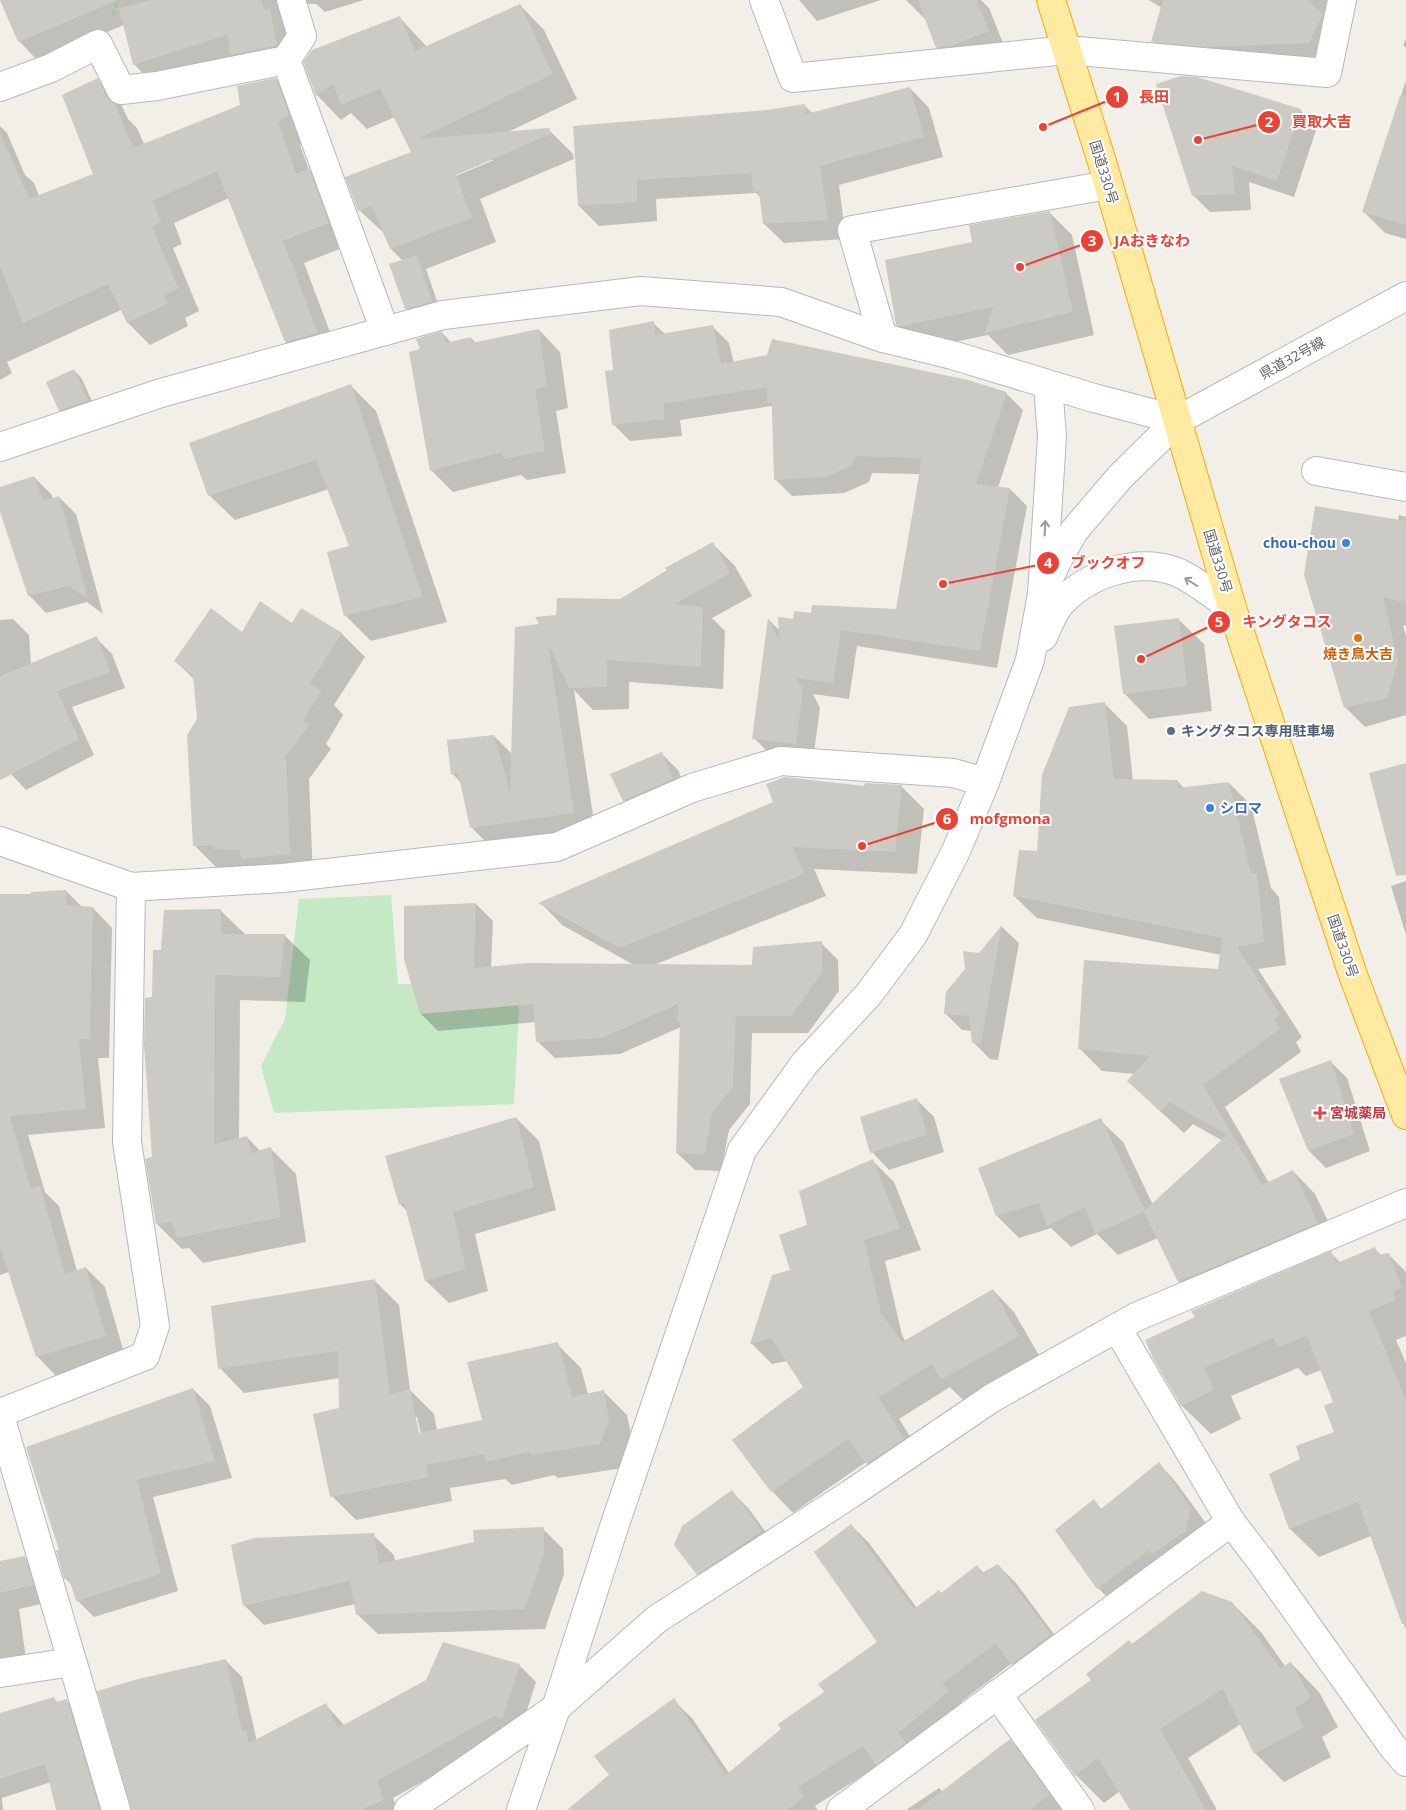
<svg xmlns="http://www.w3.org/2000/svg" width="1406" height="1810" font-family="'Open Sans','Noto Sans JP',sans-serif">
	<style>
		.green { fill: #c5e8c5 }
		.shadow { fill: #0003; fill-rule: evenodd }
		.building { fill: #cccac5 }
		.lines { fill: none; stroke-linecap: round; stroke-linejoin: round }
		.minor-casing { stroke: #b5b8bc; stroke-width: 30 }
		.tertiary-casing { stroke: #b5b8bc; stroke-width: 30 }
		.secondary-casing { stroke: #b6babf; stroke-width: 30 }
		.trunk-casing { stroke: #f9ab00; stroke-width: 30 }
		.path { stroke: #9cc7a9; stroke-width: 3; stroke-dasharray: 5 2.5; stroke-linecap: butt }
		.minor { stroke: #fff; stroke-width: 28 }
		.tertiary { stroke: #fff; stroke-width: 28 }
		.secondary { stroke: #fff; stroke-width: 28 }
		.trunk { stroke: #feeaa1; stroke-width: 28 }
		.oneway { stroke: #979a9d }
		.shop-dot { fill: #3f7fe0; stroke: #fff; stroke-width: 2 }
		.food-dot { fill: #e8710a; stroke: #fff; stroke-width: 2 }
		.service-dot { fill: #5c6f8a; stroke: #fff; stroke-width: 2 }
		.health-dot { fill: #e0444e; stroke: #fff; stroke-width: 2 }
		.labels { text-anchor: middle; stroke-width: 4; stroke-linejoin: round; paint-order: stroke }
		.street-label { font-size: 14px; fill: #5f6368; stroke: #fff }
		.shop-label { font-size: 14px; font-weight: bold; fill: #366cbe; stroke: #fff; text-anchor: end }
		.food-label { font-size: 14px; font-weight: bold; fill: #c56008; stroke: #fff }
		.service-label { font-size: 14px; font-weight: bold; fill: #4e5e75; stroke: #fff; text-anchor: start }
		.health-label { font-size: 14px; font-weight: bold; fill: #be3a42; stroke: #fff; text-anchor: start }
		.leader { fill: none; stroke: #ea4335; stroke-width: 2 }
		.callout-dot { fill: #ea4335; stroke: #fff; stroke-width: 2 }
		.mark-label { font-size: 15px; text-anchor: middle; font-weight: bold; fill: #fff }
		.callout-label { font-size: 15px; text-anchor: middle; font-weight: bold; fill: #ea4335; stroke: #fff; stroke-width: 4; stroke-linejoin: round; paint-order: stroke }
	</style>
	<rect width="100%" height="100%" fill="#f1efe8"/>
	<path class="green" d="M391 895 398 984 520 986 514 1104 274 1113 261 1066 285 1019 299 899Z"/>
	<g class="shadow">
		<path d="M1 0H364L325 12 316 4H306L296 65 153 84 134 64 124 25 38 61 19 41Z"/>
		<path d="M799 0H881L817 21Z"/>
		<path d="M906 0H981L989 8 1005 48 954 64 937 47 928 22Z"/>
		<path d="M1149 0H1339L1327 61 1171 60 1152 41 1162 8Z"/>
		<path d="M520 5 544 30 577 99 506 133 549 130 573 154 574 159 480 199 496 242 426 269 440 310 415 317 406 309 403 261 391 249 385 234 359 210 413 153 395 117 367 129 351 113 341 120 317 95 400 18 427 47ZM488 160H494L451 178 450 176Z"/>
		<path d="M1406 39V48L1403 45Z"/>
		<path d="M276 79 298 102 311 137 300 145 309 170 331 193 350 245 304 263 339 356 309 364 286 342 229 198 174 223 182 244 173 248 199 311 185 318 188 326 150 345 128 323 121 310 7 362 12 373 0 380V126L7 133 25 175 34 183 39 196 95 175 97 80 120 102 128 119 137 128 144 144 242 106Z"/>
		<path d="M1406 80V239L1385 233 1364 212Z"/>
		<path d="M910 88 929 108 943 157 839 185 846 239 784 243 764 224 761 198 756 193 656 199 657 221 599 226 579 206 574 128 767 111 804 105 812 113Z"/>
		<path d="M1300 110 1317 127 1294 197 1249 182 1251 210 1210 212 1193 195Z"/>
		<path d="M1049 212 1072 235 1094 335 1008 355 988 335 925 348 920 347 897 325 974 243Z"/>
		<path d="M653 323 665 334 712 326 729 343 734 363 1006 393 1023 410 998 488 1010 489 1027 506 997 668 857 646 849 699 813 694 820 708 813 760 771 755 754 738 769 620 780 631 794 620 812 615 897 610 920 474 872 473 869 482 844 493 792 496 775 479 772 406 680 420 682 436 630 441 613 424 615 371Z"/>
		<path d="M539 330 560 352 568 408 556 411 566 473 527 480 521 475 453 492 431 470 422 350 442 333 452 343 471 338 476 343Z"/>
		<path d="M74 370 82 379 95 408 68 418 60 410Z"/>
		<path d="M351 386 376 411 447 622 371 641 346 616 351 547 329 489 235 520 209 495Z"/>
		<path d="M34 477 51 494 53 499 59 497 76 514 103 614 87 602 46 613 29 595 0 508V488Z"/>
		<path d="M1399 515 1406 517V626L1403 625 1406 636V715L1365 727 1346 708 1305 575 1398 521Z"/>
		<path d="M713 544 735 566 752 596 712 618 725 631 723 689 629 682V709L593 710 574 690 596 835 494 850 471 827 461 783 453 774 494 736 513 755 540 625 557 617 621 601Z"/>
		<path d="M302 610 342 634 365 657 334 705 343 715 326 744 331 749 309 779 313 877 217 868 194 845 198 719 195 680 175 661 242 633 292 625Z"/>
		<path d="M13 619 29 635 31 665 96 638 112 654 125 688 72 707 94 755 26 790 11 774 0 780V620Z"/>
		<path d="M1178 619 1204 644 1212 711 1149 719 1124 693Z"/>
		<path d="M1104 703 1127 726 1133 781 1178 782 1185 789 1229 783 1251 805 1271 888 1279 897 1286 965 1258 969 1302 1037 1296 1042 1301 1052 1225 1107 1269 1183 1293 1171 1315 1194 1340 1246 1201 1304 1179 1282 1158 1238 1118 1255 1097 1234 1071 1247 1051 1228 1019 1238 997 1216 1100 1120 1123 1142 1153 1205 1223 1141 1193 1124 1184 1133 1151 1103 1135 1074 1102 1071 1080 1049 1219 971 1221 955 1037 918 1014 896 1038 853Z"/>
		<path d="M661 753 678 770 689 797 641 817 624 800Z"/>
		<path d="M901 786 924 809 917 874 814 869 826 896 654 965 754 966 821 943 838 960 839 991 808 1033H752L750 1104 729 1130 721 1171 695 1170 677 1153 681 1027 620 1054 555 1058 537 1041 536 1022 438 1031 421 1014 476 904 493 921 491 968 634 965 562 925 541 903 865 788Z"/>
		<path d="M1406 881V935L1391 886Z"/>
		<path d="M66 891 82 907 93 908 112 928 109 1058H98L105 1128 28 1135 45 1192 59 1206 77 1271 86 1268 105 1287 125 1356 56 1376 37 1356 9 1272 0 1275V895H32Z"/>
		<path d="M220 910 246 935H284L310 960 305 1002 240 1000 239 1139 247 1137 261 1152 271 1149 296 1174 306 1242 203 1263 189 1248 182 1249 157 1224 153 1158V999L162 951Z"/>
		<path d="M1002 927 1019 943 998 1060 990 1059 973 1042 972 1031 962 1030 945 1013 979 954Z"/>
		<path d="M1330 1061 1347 1078 1370 1151 1326 1168 1309 1151 1281 1080Z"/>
		<path d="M917 1100 934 1117 944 1152 889 1170 872 1152Z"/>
		<path d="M516 1118 539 1141 556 1210 475 1234 488 1291 449 1303 426 1281 408 1212 400 1204Z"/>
		<path d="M873 1161 894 1182 921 1250 885 1261 902 1335 906 1342 993 1290 1014 1312 1040 1357 963 1400 950 1387 899 1419 925 1460 889 1485 866 1462 793 1513 772 1491 804 1387 787 1361 772 1364 751 1343 791 1271 809 1225Z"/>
		<path d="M1374 1248 1382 1256 1389 1255 1406 1272V1336L1396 1340 1406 1363V1630L1371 1536 1319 1557 1290 1529 1271 1475 1302 1459 1336 1433 1335 1403 1321 1370 1306 1376 1298 1368 1231 1396 1241 1419 1211 1434 1182 1406 1155 1360 1331 1253 1341 1263Z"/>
		<path d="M375 1281 399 1305 410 1390 434 1414 437 1430 484 1421 557 1344 581 1368 588 1394 603 1391 627 1415 633 1444 623 1468 558 1478 554 1475 512 1485 505 1479 450 1488 452 1501 356 1520 332 1496 341 1409 340 1378 244 1393 220 1368ZM415 1417H417L422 1438 420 1439Z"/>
		<path d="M193 1389 210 1406 232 1478 153 1497 178 1591 94 1617 77 1600 73 1586 65 1578 61 1550Z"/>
		<path d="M1159 1464 1175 1481 1208 1526 1115 1605 1098 1588 1056 1531 1093 1501 1102 1509Z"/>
		<path d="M732 1492 749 1509 778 1549 715 1591 698 1574Z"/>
		<path d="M851 1525 869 1543 917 1608 942 1594 977 1566 984 1573 998 1565 1016 1583 1068 1653 1030 1682 1012 1663 961 1702 966 1710 815 1806 818 1810H586L610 1775 673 1700 692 1718 729 1773 826 1692 879 1642Z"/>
		<path d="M543 1529 563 1549 564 1574 545 1629 378 1634 357 1614 355 1604 264 1625 244 1605 373 1535 394 1555 395 1561Z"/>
		<path d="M25 1558 42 1575 50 1602 19 1609 27 1666 0 1672V1562Z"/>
		<path d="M1232 1603 1261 1632 1285 1666 1291 1663 1319 1692 1338 1727 1322 1737 1331 1757 1284 1782 1255 1753 1241 1724 1188 1758 1217 1810H1132L1120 1791 1104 1803 1076 1775 1093 1681 1132 1645Z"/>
		<path d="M225 1660 242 1677 257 1741 326 1705 345 1726 519 1665 536 1682 519 1735 511 1732 393 1798 397 1810H132Z"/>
		<path d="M54 1698 58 1703 67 1701 82 1716 110 1810H57L51 1782 2 1798 3 1810H0V1714Z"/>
		<path d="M1010 1740 1028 1759 1065 1810H906L939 1788 943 1792Z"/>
	</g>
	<g class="building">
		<path d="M0 0H116V1L18 42Z"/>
		<path d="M152 0H261L264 10 270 8 277 45 231 55 227 35 133 65 119 8Z"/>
		<path d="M918 0H976L989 31 950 46 936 48Z"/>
		<path d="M1163 0H1308L1323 14 1309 43 1205 47 1151 42Z"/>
		<path d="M520 4 553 74 418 139 549 128 551 134 456 175 472 218 390 249 372 206 358 211 345 177 411 152 380 89 341 105 333 84 316 96 303 62 312 50 400 16 415 51Z"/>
		<path d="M1181 76 1197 77 1301 109 1277 181 1232 166 1235 194 1192 196 1156 84Z"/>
		<path d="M98 78 107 97 115 104 133 148 240 105 237 86 276 78 289 115 278 122 296 174 309 169 329 223 283 241 318 333 285 342 217 171 152 201 161 222 152 226 178 288 164 296 167 304 127 323 108 284 23 323 0 266V133L29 199 93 174 62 95Z"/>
		<path d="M910 87 924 137 820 166 828 220 763 224 759 191 753 192 751 173 637 180V202L578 206 573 126 767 110 805 104 806 114Z"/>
		<path d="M1400 96 1406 97V225L1362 212Z"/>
		<path d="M1050 211 1073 312 985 333 993 307 902 326 896 325 885 260 972 242 969 225Z"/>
		<path d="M417 255 432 302 405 309 389 264Z"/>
		<path d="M654 321 655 335 713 325 721 364 767 355 772 339 968 380 1007 392 976 484 1010 488 980 651 841 630 833 683 797 678 803 690 796 744 752 739 768 618 779 640 778 617 793 619 794 611 811 613 812 605 896 609 922 458 856 456 853 465 826 477 774 480 772 403 767 402V387L663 404 665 419 612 425 605 371 613 370 609 330Z"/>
		<path d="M539 329 547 386 535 389 545 451 504 459 502 452 430 471 409 352 420 349 416 339 442 331 446 343 471 337 472 343Z"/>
		<path d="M74 369 88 400 59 411 46 382Z"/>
		<path d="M351 384 423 597 344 616 327 552 349 546 316 460 208 496 189 443Z"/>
		<path d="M34 476 43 501 59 496 88 599 69 586 28 596 0 512V487Z"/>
		<path d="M1315 506 1406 521V603L1383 597 1398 660 1387 698 1344 708 1304 575Z"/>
		<path d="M713 542 730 573 675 604 703 607 701 667 607 660V687L569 688 548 643 574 813 470 828 458 772 451 775 447 740 494 735 510 792 515 627 539 624 535 617 556 615 557 598 620 599 667 570 665 568Z"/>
		<path d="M260 601 292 623 301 608 342 633 310 683 321 691 303 721 309 725 286 756 290 854 242 859 239 850 213 849V845L193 846 187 735 197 719 193 675 174 661 211 608 242 632Z"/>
		<path d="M1179 618 1187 686 1123 694 1114 626Z"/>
		<path d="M97 636 110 672 57 691 79 739 0 780V676Z"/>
		<path d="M1105 702 1114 779 1178 780V788L1229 782 1251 874 1257 873 1264 942 1237 947 1280 1014 1275 1019 1280 1029 1203 1085 1262 1185 1293 1170 1318 1223 1178 1282 1144 1212 1095 1234 1085 1207 1047 1226 1039 1203 996 1216 978 1168 1101 1118 1145 1210 1227 1135 1170 1102 1161 1112 1127 1081 1150 1056 1078 1049 1084 960 1218 969 1222 938 1013 896 1019 850 1037 851 1042 775 1069 707Z"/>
		<path d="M662 752 673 779 623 801 610 774Z"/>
		<path d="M1406 763V875L1396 876 1369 773Z"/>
		<path d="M785 777 864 786 865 783 902 785 895 852 793 847 804 874 619 948 538 903 773 802 766 784Z"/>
		<path d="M66 890 67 905 93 907 90 1039H79L86 1109 10 1116 31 1189 40 1186 65 1274 86 1267 106 1336 36 1357 0 1247V894H31V892Z"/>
		<path d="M476 903 474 968 528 963 752 965 753 947 822 941V973L791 1016H736L733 1087 712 1113 705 1154 676 1153 680 1022H678V1004L602 1038 536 1042 533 1004 420 1014 404 959V906Z"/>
		<path d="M221 909 222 934H285L280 977 215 975 214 1144 247 1136 251 1153 271 1147 281 1217 177 1238 172 1222 156 1224 145 1159 152 1157 144 1044 145 998 152 997 153 950H161L164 910Z"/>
		<path d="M1002 925 981 1043H972L969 1016 944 1014 946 992 965 969 963 951 979 953Z"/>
		<path d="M1331 1060 1354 1134 1308 1151 1279 1079Z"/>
		<path d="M917 1098 927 1135 870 1153 860 1117Z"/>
		<path d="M516 1117 534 1187 453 1212 466 1269 425 1281 404 1203 399 1205 385 1156Z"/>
		<path d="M873 1159 900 1229 864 1240 881 1313 902 1342 993 1289 1019 1336 941 1380 932 1364 879 1397 904 1439 866 1464 848 1439 771 1492 732 1440 803 1387 771 1338 750 1344 772 1275 790 1270 779 1235 807 1225 799 1191Z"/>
		<path d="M1375 1247 1378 1255 1389 1253 1402 1288 1393 1292 1396 1300 1369 1311 1406 1401V1623L1402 1624 1358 1502 1289 1529 1269 1474 1300 1459 1296 1446 1334 1432 1324 1406 1333 1402 1307 1336 1277 1348 1273 1338 1204 1368 1214 1390 1181 1406 1154 1360 1145 1340 1195 1317 1191 1311 1331 1251 1337 1263Z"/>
		<path d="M375 1279 390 1394 410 1389 419 1433 482 1420 467 1362 558 1342 572 1397 604 1390 609 1420 600 1444 532 1455 529 1452 486 1462 485 1454 426 1465 429 1477 330 1497 313 1414 339 1408 338 1351 218 1369 211 1306Z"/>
		<path d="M193 1388 215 1461 137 1480 161 1574 76 1601 69 1578 64 1579 56 1550H59L26 1447Z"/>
		<path d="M1159 1462 1191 1508 1186 1531 1152 1554 1149 1550 1097 1589 1055 1530 1094 1499 1101 1509Z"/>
		<path d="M732 1490 762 1531 697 1575 674 1545 682 1526Z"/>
		<path d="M851 1524 914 1609 939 1590 941 1593 977 1565 982 1573 998 1564 1051 1634 1011 1665 996 1643 943 1683 949 1691 898 1733 906 1743 876 1765 863 1746 798 1787 805 1796 788 1810H567L609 1775 594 1756 674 1698 726 1775 781 1729 778 1724 824 1692 818 1684 877 1642 814 1552Z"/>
		<path d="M544 1527V1553L525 1609 356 1615 350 1581 243 1606 231 1545 254 1538 374 1533 379 1564 474 1542 473 1530Z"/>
		<path d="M25 1556 34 1585 0 1593V1561Z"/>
		<path d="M1202 1591 1232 1602 1280 1668 1291 1662 1311 1698 1295 1708 1303 1728 1254 1754 1223 1689 1160 1729 1206 1810H1130L1098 1758 1075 1776 1035 1720 1091 1680 1086 1674 1129 1640 1132 1644Z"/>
		<path d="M443 1642 520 1664 502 1719 494 1716 377 1781 384 1800 360 1810H131L97 1691 138 1679 226 1659 242 1731 246 1730 249 1743 326 1703 338 1728 426 1680Z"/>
		<path d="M54 1697 56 1702 67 1699 100 1810H56L45 1764 0 1779V1713Z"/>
		<path d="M1010 1739 1050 1794 1029 1810H917Z"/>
	</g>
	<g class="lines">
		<defs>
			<g id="minor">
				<path d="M291 0 302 36 286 60 385 331"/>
				<path d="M764 0 793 78 1067 50 1327 73 1342 0"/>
				<path d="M0 87 51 68 98 44 121 90 157 86 286 60"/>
				<path d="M883 338 852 230 1108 185"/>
				<path d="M0 447 161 393 443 315 641 291 781 302 883 338 952 355 1094 398 1178 420"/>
				<path d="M1316 471 1406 487"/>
				<path d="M1042 594 1052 437 1048 385"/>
				<path d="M0 841 131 887 283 878 557 847 692 788 781 761 953 773 985 782"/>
				<path d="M1117 1328 1231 1522 1261 1561 1393 1747 1406 1762"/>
				<path d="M0 1413 145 1356 155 1326 127 1142 131 887"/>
				<path d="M0 1416 116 1810"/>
				<path d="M0 1673 72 1662"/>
				<path d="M997 1694 1080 1810"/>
				<path d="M408 1810 556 1708 657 1619 849 1495 992 1398 1136 1317 1406 1203"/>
				<path d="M841 1810 1231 1522"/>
			</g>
			<g id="tertiary">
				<path d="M1043 637C1048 626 1053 612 1061 603 1088 574 1135 558 1174 571 1190 576 1217 598 1232 608"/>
				<path d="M521 1810 556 1708 614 1527 742 1150 805 1063 868 995 913 935 956 851 985 782 1030 660 1042 594 1057 561 1074 531 1091 511 1120 477 1178 420"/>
			</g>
			<path id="secondary" d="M1178 420 1406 296"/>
			<path id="trunk" d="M1051 0 1102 162 1232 608 1353 975 1406 1115"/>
		</defs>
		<use href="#minor" class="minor-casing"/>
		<use href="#tertiary" class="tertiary-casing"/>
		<use href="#secondary" class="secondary-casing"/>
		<use href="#trunk" class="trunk-casing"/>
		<path class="path" d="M113 15 118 0"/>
		<use href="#minor" class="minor"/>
		<use href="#tertiary" class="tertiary"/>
		<use href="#secondary" class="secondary"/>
		<use href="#trunk" class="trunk"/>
	</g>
	<defs><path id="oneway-shaft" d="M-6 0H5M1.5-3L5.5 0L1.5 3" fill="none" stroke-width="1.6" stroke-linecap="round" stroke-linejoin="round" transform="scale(1.25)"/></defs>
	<g class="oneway">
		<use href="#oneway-shaft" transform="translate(1045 528) rotate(-87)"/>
		<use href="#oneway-shaft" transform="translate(1191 582) rotate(-148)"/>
	</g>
	<g class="shop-dot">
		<circle cx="1346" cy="543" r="5"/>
		<circle cx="1210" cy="808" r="5"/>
	</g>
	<circle class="food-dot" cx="1358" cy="638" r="5"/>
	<circle class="service-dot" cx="1171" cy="731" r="5"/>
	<path class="health-dot" d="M1317.5 1105.5h5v5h5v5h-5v5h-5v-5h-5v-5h5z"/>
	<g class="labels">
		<g class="street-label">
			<text transform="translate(1104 172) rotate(73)" y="5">国道330号</text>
			<text transform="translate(1292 358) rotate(-29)" y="5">県道32号線</text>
			<text transform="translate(1218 561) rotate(73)" y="5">国道330号</text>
			<text transform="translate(1343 946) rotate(71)" y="5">国道330号</text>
		</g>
		<g class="shop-label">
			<text x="1336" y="548">chou-chou</text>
			<text x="1220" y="813" text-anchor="start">シロマ</text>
		</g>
		<g class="food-label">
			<text x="1358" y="659">焼き鳥大吉</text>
		</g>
		<g class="service-label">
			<text x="1181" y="736">キングタコス専用駐車場</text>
		</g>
		<g class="health-label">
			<text x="1330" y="1118">宮城薬局</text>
		</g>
	</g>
	<path class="leader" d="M1043 127L1117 97M1198 140L1269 122M1020 267L1092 241M943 584L1048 563M1141 659L1219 622M862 846L947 819"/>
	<g class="callout-dot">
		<circle cx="1043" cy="127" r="5"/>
		<circle cx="1198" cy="140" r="5"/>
		<circle cx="1020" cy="267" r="5"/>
		<circle cx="943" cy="584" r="5"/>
		<circle cx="1141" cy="659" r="5"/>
		<circle cx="862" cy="846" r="5"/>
		<circle cx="1117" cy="97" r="12"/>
		<circle cx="1269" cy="122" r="12"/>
		<circle cx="1092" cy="241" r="12"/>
		<circle cx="1048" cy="563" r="12"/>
		<circle cx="1219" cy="622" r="12"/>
		<circle cx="947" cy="819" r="12"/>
	</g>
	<g class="mark-label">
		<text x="1117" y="102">1</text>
		<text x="1269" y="127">2</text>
		<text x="1092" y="246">3</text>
		<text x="1048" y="568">4</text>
		<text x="1219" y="627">5</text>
		<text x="947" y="824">6</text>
	</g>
	<g class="callout-label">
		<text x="1154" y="102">長田</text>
		<text x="1322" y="127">買取大吉</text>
		<text x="1152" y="246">JAおきなわ</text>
		<text x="1108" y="568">ブックオフ</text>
		<text x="1287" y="627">キングタコス</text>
		<text x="1010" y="824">mofgmona</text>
	</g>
</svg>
